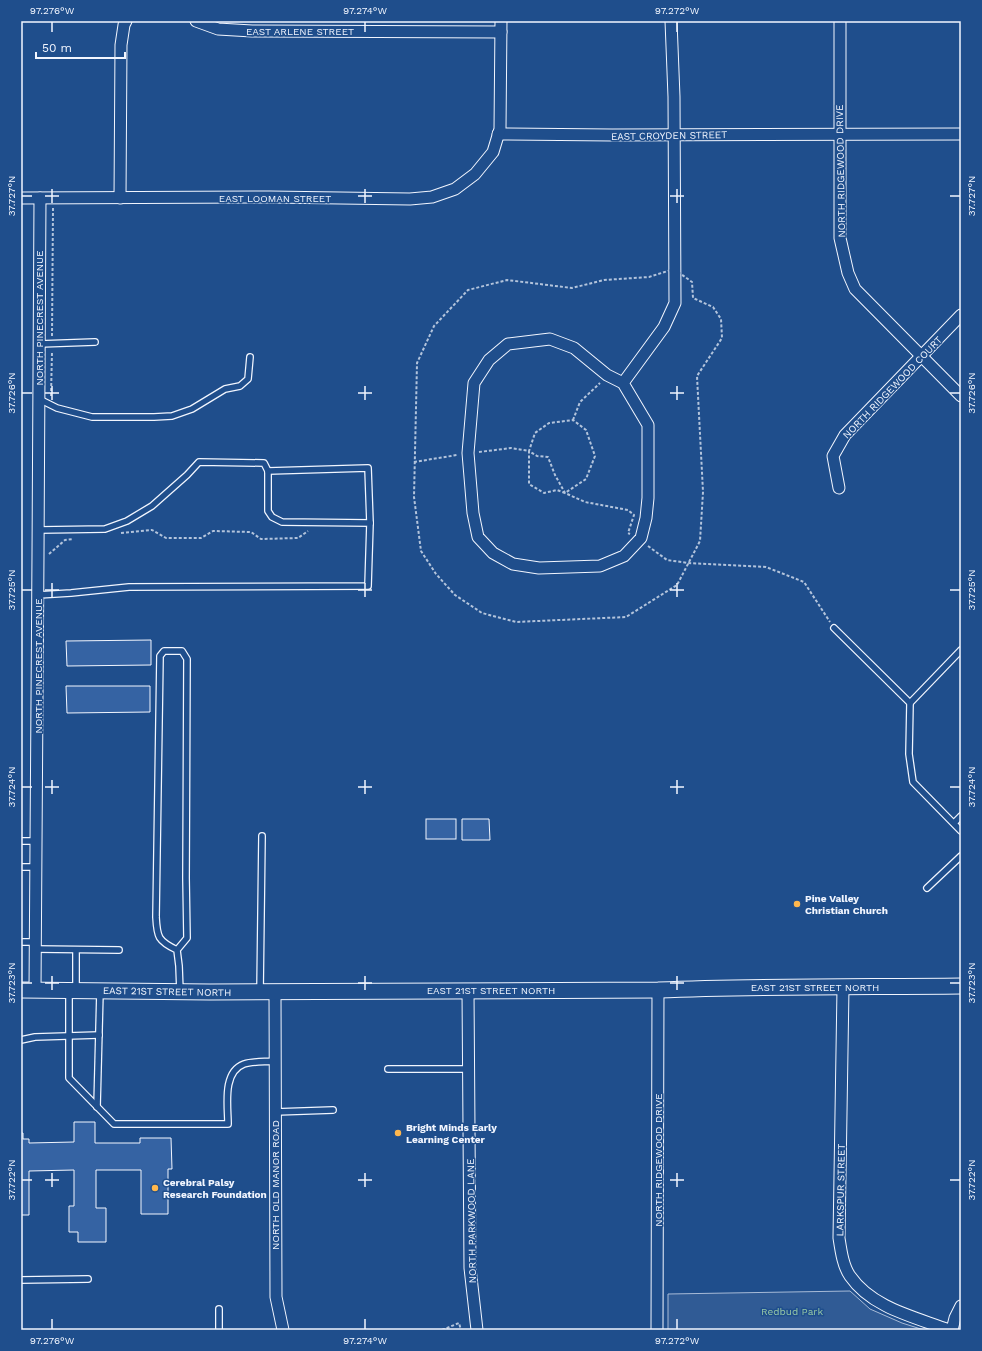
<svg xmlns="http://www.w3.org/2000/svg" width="982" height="1351" font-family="'Work Sans',sans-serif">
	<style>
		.built { fill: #305b95; stroke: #a8bbd7 }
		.building { fill: #3563a3; stroke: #f2f6ff }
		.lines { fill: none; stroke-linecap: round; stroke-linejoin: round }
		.lane-casing { stroke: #f2f6ff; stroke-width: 8 }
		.street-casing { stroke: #f2f6ff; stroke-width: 13 }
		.secondary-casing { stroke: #f2f6ff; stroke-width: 17 }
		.path { stroke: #b3c4dc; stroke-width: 2; stroke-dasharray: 3 2; stroke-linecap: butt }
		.lane { stroke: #1f4e8c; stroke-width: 5.5 }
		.street { stroke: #1f4e8c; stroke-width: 11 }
		.secondary { stroke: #1f4e8c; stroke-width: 15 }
		.ticks { fill: none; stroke: #f2f6ff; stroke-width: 1.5 }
		.poi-dot { fill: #ffb74d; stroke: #1f4e8c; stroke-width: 1.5 }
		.labels { text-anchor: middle; stroke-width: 3; stroke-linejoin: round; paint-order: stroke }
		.street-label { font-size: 10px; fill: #f2f6ff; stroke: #1f4e8c }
		.poi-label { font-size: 10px; font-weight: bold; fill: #f2f6ff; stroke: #1f4e8c; text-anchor: start }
		.park-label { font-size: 10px; fill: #97c8a6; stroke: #1f4e8c }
		.neatline { fill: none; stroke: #f2f6ff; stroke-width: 1.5 }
		.ticks-label { font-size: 10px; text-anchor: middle; fill: #f2f6ff }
	</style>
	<rect width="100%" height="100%" fill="#1f4e8c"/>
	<path class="built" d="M850 1291 870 1309 902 1323 924 1330H668V1294Z"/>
	<g class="building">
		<path d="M151 640V665L67 666 66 641Z"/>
		<path d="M66 686H150V712L67 713Z"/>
		<rect x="426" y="819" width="30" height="20"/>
		<path d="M462 819H489L490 840H462Z"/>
		<path d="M74 1122H95V1143H140V1138H171L172 1169H168V1214H141V1170H96V1208H106V1242H78V1232H69V1206H74V1170L29 1171V1215H21V1133H23V1139H29V1143L74 1142Z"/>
	</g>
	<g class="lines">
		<defs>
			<g id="lane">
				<path d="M39 344 95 342"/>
				<path d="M39 399 57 408 92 417H154L172 416 192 409 225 389 240 386 248 379 250 357"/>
				<path d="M268 471 368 468 370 523"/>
				<path d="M38 595 71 593 129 587 368 586 370 523 282 522 272 517 268 511V471L264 463 199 462 187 475 152 506 127 521 105 529 39 530"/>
				<path d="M834 628 910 703 909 754 913 782 961 831"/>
				<path d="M910 703 961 650"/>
				<path d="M954 823 961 816"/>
				<path d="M21 841H37"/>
				<path d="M21 867H37"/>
				<path d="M927 888 961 856"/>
				<path d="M21 942H36"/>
				<path d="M36 949 119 950"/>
				<path d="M76 950V989"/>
				<path d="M177 950 187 938 186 878 187 659 182 651H164L160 656 156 917C157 937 158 941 177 950L179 966 180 992"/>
				<path d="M69 992V1078L114 1124H228C228 1106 222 1072 244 1064 253 1061 265 1062 275 1061"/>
				<path d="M260 992 262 836"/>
				<path d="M21 1040 35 1037 99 1035"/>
				<path d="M388 1069H469"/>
				<path d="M97 1107 100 991"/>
				<path d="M275 1112 333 1110"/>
				<path d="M21 1280 88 1279"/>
				<path d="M219 1309V1330"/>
			</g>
			<g id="street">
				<path d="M196 21 218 29 252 31 501 32"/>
				<path d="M840 21V238L848 273 855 289 961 396"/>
				<path d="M498 134 612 135 961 134"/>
				<path d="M21 198 270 197 410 199 432 197 455 189 475 174 493 152 500 129 501 21"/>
				<path d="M120 198 121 45 124 25 126 21"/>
				<path d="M623 383 648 425V498L646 518 641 538 624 556 600 566 539 568 513 564 493 553 478 537 473 513 468 453 474 383 489 360 508 344 550 339 574 348 607 375 623 383 664 327 675 303 674 97 671 21"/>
				<path d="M839 488 833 456 845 435 961 315"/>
				<path d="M843 988 839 1238C841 1251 843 1266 850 1276 872 1308 915 1317 949 1330"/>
				<path d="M35 990C39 726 37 462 40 198"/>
				<path d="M468 991 470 1268 477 1330"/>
				<path d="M275 992 276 1297 283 1330"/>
				<path d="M657 1330 658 990"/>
				<path d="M952 1330 955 1318 961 1306"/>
			</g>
			<path id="secondary" d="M21 990 210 992 658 990C759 986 860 987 961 986"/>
		</defs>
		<use href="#lane" class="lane-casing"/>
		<use href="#street" class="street-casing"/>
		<use href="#secondary" class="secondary-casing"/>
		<g class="path">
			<path d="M674 269 692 282 693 298 713 307 721 319 722 338 697 376 703 492 700 541 677 585 626 617 516 622 482 613 455 595 436 574 421 551 414 497 417 363 434 326 468 290 507 280 572 288 604 280 649 277Z"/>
			<path d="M52 336 53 208"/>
			<path d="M51 396 52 352"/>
			<path d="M573 420 580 402 600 383"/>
			<path d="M479 452 511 448 529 451V484L544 493 557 490 565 493 586 479 595 456 586 430 573 420 549 423 535 433 529 451 537 456 548 457 555 475 565 493 585 502 628 510 634 515 628 533 630 534"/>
			<path d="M414 462 457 455"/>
			<path d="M121 533 152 530 166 538H201L213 531 251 532 261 539 298 538 308 531"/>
			<path d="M648 546 667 560 688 563 766 567 804 582 830 622"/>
			<path d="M49 554 65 540 73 539"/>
			<path d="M442 1330 459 1323 461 1330"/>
		</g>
		<use href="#lane" class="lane"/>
		<use href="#street" class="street"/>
		<use href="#secondary" class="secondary"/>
	</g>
	<path class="ticks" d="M52 22V32M365 22V32M677 22V32M52 189V203M365 189V203M677 189V203M22 196H32M45 196H59M358 196H372M670 196H684M950 196H960M52 386V400M365 386V400M677 386V400M22 393H32M45 393H59M358 393H372M670 393H684M950 393H960M52 583V597M365 583V597M677 583V597M22 590H32M45 590H59M358 590H372M670 590H684M950 590H960M52 780V794M365 780V794M677 780V794M22 787H32M45 787H59M358 787H372M670 787H684M950 787H960M52 976V990M365 976V990M677 976V990M22 983H32M45 983H59M358 983H372M670 983H684M950 983H960M52 1173V1187M365 1173V1187M677 1173V1187M22 1180H32M45 1180H59M358 1180H372M670 1180H684M950 1180H960M52 1319V1329M365 1319V1329M677 1319V1329"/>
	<g class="poi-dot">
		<circle cx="797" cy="904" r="4"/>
		<circle cx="398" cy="1133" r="4"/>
		<circle cx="155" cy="1188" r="4"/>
	</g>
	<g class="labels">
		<g class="street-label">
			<text x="300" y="35">EAST ARLENE STREET</text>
			<text transform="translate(669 135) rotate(-1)" y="4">EAST CROYDEN STREET</text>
			<text transform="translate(840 171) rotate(-91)" y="4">NORTH RIDGEWOOD DRIVE</text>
			<text x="275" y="202">EAST LOOMAN STREET</text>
			<text transform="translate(39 318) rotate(-90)" y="4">NORTH PINECREST AVENUE</text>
			<text transform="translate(892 387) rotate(-46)" y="4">NORTH RIDGEWOOD COURT</text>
			<text transform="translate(38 666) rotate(-90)" y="4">NORTH PINECREST AVENUE</text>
			<text x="815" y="991">EAST 21ST STREET NORTH</text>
			<text x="491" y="994">EAST 21ST STREET NORTH</text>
			<text transform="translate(167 991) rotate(1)" y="4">EAST 21ST STREET NORTH</text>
			<text transform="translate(658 1160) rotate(-90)" y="4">NORTH RIDGEWOOD DRIVE</text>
			<text transform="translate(275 1185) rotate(-90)" y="4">NORTH OLD MANOR ROAD</text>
			<text transform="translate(840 1190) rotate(-89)" y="4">LARKSPUR STREET</text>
			<text transform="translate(471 1221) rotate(-91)" y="4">NORTH PARKWOOD LANE</text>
		</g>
		<g class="poi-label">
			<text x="805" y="902">Pine Valley<tspan x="805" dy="12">Christian Church</tspan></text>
			<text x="406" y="1131">Bright Minds Early<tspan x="406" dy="12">Learning Center</tspan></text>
			<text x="163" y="1186">Cerebral Palsy<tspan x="163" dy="12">Research Foundation</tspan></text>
		</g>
		<g class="park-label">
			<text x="792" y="1315">Redbud Park</text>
		</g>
	</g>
	<rect width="982" height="1351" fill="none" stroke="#1f4e8c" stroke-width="44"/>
	<path d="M36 52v6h89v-6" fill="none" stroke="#f2f6ff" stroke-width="2"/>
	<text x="42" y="52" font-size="12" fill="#f2f6ff" stroke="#1f4e8c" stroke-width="3" paint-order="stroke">50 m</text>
	<rect x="22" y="22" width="938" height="1307" class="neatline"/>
	<g class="ticks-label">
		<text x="52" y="14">97.276°W</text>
		<text x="365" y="14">97.274°W</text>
		<text x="677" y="14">97.272°W</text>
		<text transform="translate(11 196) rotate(-90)" y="4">37.727°N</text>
		<text transform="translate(971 196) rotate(-90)" y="4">37.727°N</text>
		<text transform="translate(11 393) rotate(-90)" y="4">37.726°N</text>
		<text transform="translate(971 393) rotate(-90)" y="4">37.726°N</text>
		<text transform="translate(11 590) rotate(-90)" y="4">37.725°N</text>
		<text transform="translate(971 590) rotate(-90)" y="4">37.725°N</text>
		<text transform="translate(11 787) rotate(-90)" y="4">37.724°N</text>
		<text transform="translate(971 787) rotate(-90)" y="4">37.724°N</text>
		<text transform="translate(11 983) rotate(-90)" y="4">37.723°N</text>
		<text transform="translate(971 983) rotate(-90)" y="4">37.723°N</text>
		<text transform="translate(11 1180) rotate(-90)" y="4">37.722°N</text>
		<text transform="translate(971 1180) rotate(-90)" y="4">37.722°N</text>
		<text x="52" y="1344">97.276°W</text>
		<text x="365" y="1344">97.274°W</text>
		<text x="677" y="1344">97.272°W</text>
	</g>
</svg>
